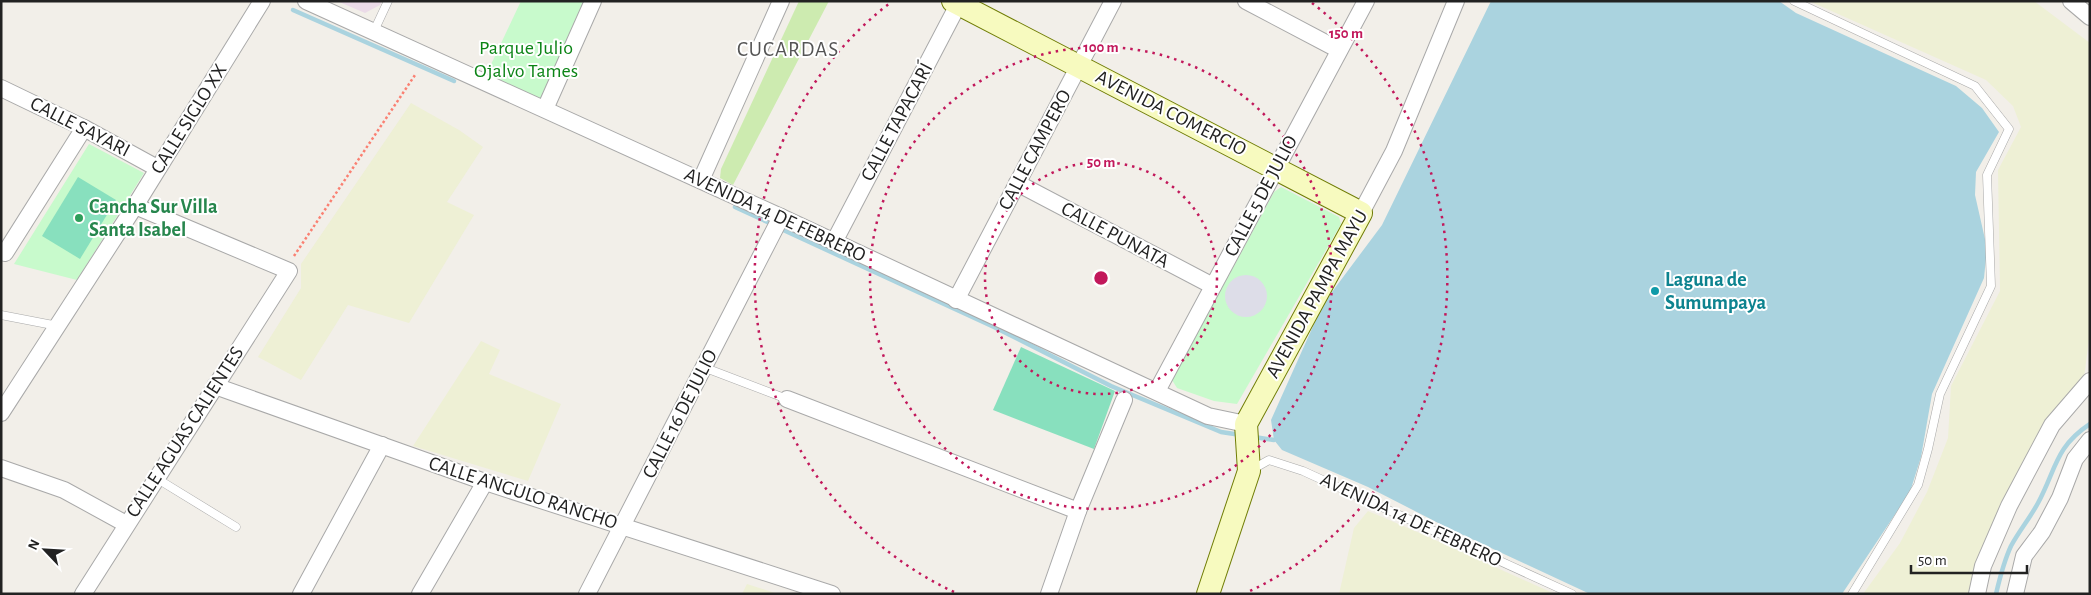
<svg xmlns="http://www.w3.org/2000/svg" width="2091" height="595" font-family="'Alegreya Sans',sans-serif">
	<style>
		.industrial { fill: #ebdbe8 }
		.farmland { fill: #eef0d5 }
		.grass { fill: #cdebb0 }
		.park { fill: #c8facc }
		.pitch { fill: #88e0be }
		.plaza { fill: #dddde8 }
		.water { fill: #aad3df }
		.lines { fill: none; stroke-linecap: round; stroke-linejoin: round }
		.stream { stroke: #aad3df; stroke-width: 4.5 }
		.lane-casing { stroke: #a9a9a9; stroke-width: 9 }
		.street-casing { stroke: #a9a9a9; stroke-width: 18 }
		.secondary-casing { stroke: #707d05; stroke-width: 24 }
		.path { stroke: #fa8072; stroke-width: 2.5; stroke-dasharray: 2.5 2.5; stroke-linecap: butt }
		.lane { stroke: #fff; stroke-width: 8 }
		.street { stroke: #fff; stroke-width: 16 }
		.secondary { stroke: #f7fabf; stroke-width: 22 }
		.ring { fill: none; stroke: #c2185b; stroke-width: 2.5; stroke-dasharray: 2.5 5 }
		.leisure-dot { fill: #2e9e5b; stroke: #fff; stroke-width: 2 }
		.culture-dot { fill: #0f9aa8; stroke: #fff; stroke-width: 2 }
		.labels { text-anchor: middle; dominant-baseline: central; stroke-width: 4; stroke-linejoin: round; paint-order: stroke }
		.park-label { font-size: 20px; fill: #0c8416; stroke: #fff }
		.street-label { font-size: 20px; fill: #222; stroke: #fff }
		.leisure-label { font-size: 20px; font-weight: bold; fill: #27864d; stroke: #fff; text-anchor: start }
		.culture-label { font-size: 20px; font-weight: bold; fill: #0d838f; stroke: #fff; text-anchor: start }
		.neighbourhood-label { font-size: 21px; letter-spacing: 1px; fill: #555; stroke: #fff }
		.centre { fill: #c2185b; stroke: #fff; stroke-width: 2.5 }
		.ring-label { font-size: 15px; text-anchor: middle; font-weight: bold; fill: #c2185b; stroke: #fff; stroke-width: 4; stroke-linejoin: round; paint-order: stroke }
	</style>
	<rect width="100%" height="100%" fill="#f2efe9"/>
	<polygon class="industrial" points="337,1 382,1 380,5 365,13"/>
	<g class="farmland">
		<polygon points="1809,1 2034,1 2090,43 2090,331 2084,378 1971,594 1863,594 1900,543 1927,492 1948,438 1951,386 2000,291 1998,170 2021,127 2013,106 1986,80"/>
		<polygon points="411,103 459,130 483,147 447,202 474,215 409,323 348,305 301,380 258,357 301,288 301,264"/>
		<polygon points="481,341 500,350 489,374 561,404 528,481 413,446"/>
		<polygon points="1368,511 1422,534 1555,594 1339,594 1354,528"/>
		<polygon points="747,584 778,594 742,594"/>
	</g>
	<polygon class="grass" points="799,1 829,1 733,185 720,178 721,169"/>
	<g class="park">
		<polygon points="521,1 584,1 540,100 486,75"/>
		<polygon points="89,144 144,173 77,280 14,264"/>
		<polygon points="1281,187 1339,217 1341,224 1237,404 1214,401 1177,388 1172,380 1274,192"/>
	</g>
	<g class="pitch">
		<polygon points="78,177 116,200 80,259 42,236"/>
		<polygon points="1021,347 1115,391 1094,449 993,410"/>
	</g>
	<circle class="plaza" cx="1246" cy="296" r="21"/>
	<polygon class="water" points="1491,1 1779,1 1796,13 1956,86 1982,108 1999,132 1976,172 1975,195 1987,248 1984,278 1932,394 1921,457 1910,492 1842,594 1590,594 1448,528 1368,487 1282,450 1274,440 1271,420 1323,304 1382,225"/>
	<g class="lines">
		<g class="stream">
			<polyline points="293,10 454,81"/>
			<polyline points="735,207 772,224"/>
			<polyline points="779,228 994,327 1111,386 1221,432 1241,435"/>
			<polyline points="1254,437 1274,440"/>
			<path d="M1996 594C2000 577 2004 561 2011 546 2019 531 2030 518 2038 503 2056 470 2055 447 2090 424"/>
		</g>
		<defs>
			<g id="lane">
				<polyline points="1794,1 1975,86 2009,129 1987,175 1991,286 1940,394 1928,449 1918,485 1852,594"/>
				<polyline points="374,31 388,1"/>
				<polyline points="1,315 58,326"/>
				<polyline points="703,367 787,399"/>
				<polyline points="1253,469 1269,460 1303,471 1572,594"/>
				<polyline points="156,478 236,527"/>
			</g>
			<g id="street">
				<polyline points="306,1 781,217 1208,416 1246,424"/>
				<polyline points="1246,1 1339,50"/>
				<polyline points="2071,1 2090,17"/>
				<polyline points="1,88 84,128 157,168"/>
				<polyline points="545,109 593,1"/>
				<polyline points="701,180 781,1"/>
				<polyline points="1017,183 1213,286"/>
				<polyline points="1361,213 1394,151 1456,1"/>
				<polyline points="834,242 960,1"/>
				<polyline points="5,253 84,128"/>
				<polyline points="956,300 1113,1"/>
				<polyline points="215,386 485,482 832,594"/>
				<polyline points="1157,391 1366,1"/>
				<polyline points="787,399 1078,511"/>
				<polyline points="1,413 135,206 262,1"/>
				<polyline points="1,468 64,490 126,524"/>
				<polyline points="83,594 289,271 135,206"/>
				<polyline points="301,594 382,445"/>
				<polyline points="420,594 485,482"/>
				<polyline points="587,594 781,217"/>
				<polyline points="1049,594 1078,511 1124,400"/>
				<polyline points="1977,594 1983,566 2009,506 2052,425 2090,381"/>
				<polyline points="2015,594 2024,556 2042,532 2060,498 2075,459 2090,440"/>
			</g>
			<polyline id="secondary" points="953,1 1361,213 1246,424 1249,471 1208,594"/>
		</defs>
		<use href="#lane" class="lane-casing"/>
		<use href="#street" class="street-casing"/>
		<use href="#secondary" class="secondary-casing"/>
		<polyline class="path" points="294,256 415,75"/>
		<use href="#lane" class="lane"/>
		<use href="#street" class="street"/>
		<use href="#secondary" class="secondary"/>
	</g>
	<g class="ring">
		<circle cx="1101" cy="278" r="116"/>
		<circle cx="1101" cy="278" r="231"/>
		<path d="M954 592A347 347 0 0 1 890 3M1312 3A347 347 0 0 1 1248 592"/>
	</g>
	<circle class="leisure-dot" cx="79" cy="218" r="5"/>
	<circle class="culture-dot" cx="1655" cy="291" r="5"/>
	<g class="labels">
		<g class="park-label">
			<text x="526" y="48">Parque Julio<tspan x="526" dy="23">Ojalvo Tames</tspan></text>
		</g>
		<g class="street-label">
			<text transform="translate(1171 113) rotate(27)">AVENIDA COMERCIO</text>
			<text transform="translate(189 119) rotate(-58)">CALLE SIGLO XX</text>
			<text transform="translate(897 122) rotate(-62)">CALLE TAPACARÍ</text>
			<text transform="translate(80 127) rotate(27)">CALLE SAYARI</text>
			<text transform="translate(1035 150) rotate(-62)">CALLE CAMPERO</text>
			<text transform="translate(1261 196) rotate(-62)">CALLE 5 DE JULIO</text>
			<text transform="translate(775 215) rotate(25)">AVENIDA 14 DE FEBRERO</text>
			<text transform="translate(1115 235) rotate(28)">CALLE PUNATA</text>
			<text transform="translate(1317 294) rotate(-61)">AVENIDA PAMPA MAYU</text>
			<text transform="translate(680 414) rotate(-63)">CALLE 16 DE JULIO</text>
			<text transform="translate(185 432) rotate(-57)">CALLE AGUAS CALIENTES</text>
			<text transform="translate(523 493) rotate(18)">CALLE ANGULO RANCHO</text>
			<text transform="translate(1411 520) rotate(25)">AVENIDA 14 DE FEBRERO</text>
		</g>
		<g class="leisure-label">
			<text x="89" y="207">Cancha Sur Villa<tspan x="89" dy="23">Santa Isabel</tspan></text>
		</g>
		<g class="culture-label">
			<text x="1665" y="280">Laguna de<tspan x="1665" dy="23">Sumumpaya</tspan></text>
		</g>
		<g class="neighbourhood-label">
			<text x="788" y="49">CUCARDAS</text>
		</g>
	</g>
	<circle cx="1101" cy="278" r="8" class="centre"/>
	<g class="ring-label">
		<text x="1346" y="38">150 m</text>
		<text x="1101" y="52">100 m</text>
		<text x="1101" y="167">50 m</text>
	</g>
	<rect width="2091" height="595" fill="none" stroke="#222222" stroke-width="5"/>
	<g transform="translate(45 550) rotate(295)" stroke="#ffffff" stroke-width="4" paint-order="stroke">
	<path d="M0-4L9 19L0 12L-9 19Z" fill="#222222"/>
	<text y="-8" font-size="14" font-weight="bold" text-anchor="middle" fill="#222222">N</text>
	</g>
	<path d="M1911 565v8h116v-8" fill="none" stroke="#222222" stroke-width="2.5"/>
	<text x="1918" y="565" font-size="15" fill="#222222" stroke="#ffffff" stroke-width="4" paint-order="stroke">50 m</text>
</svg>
